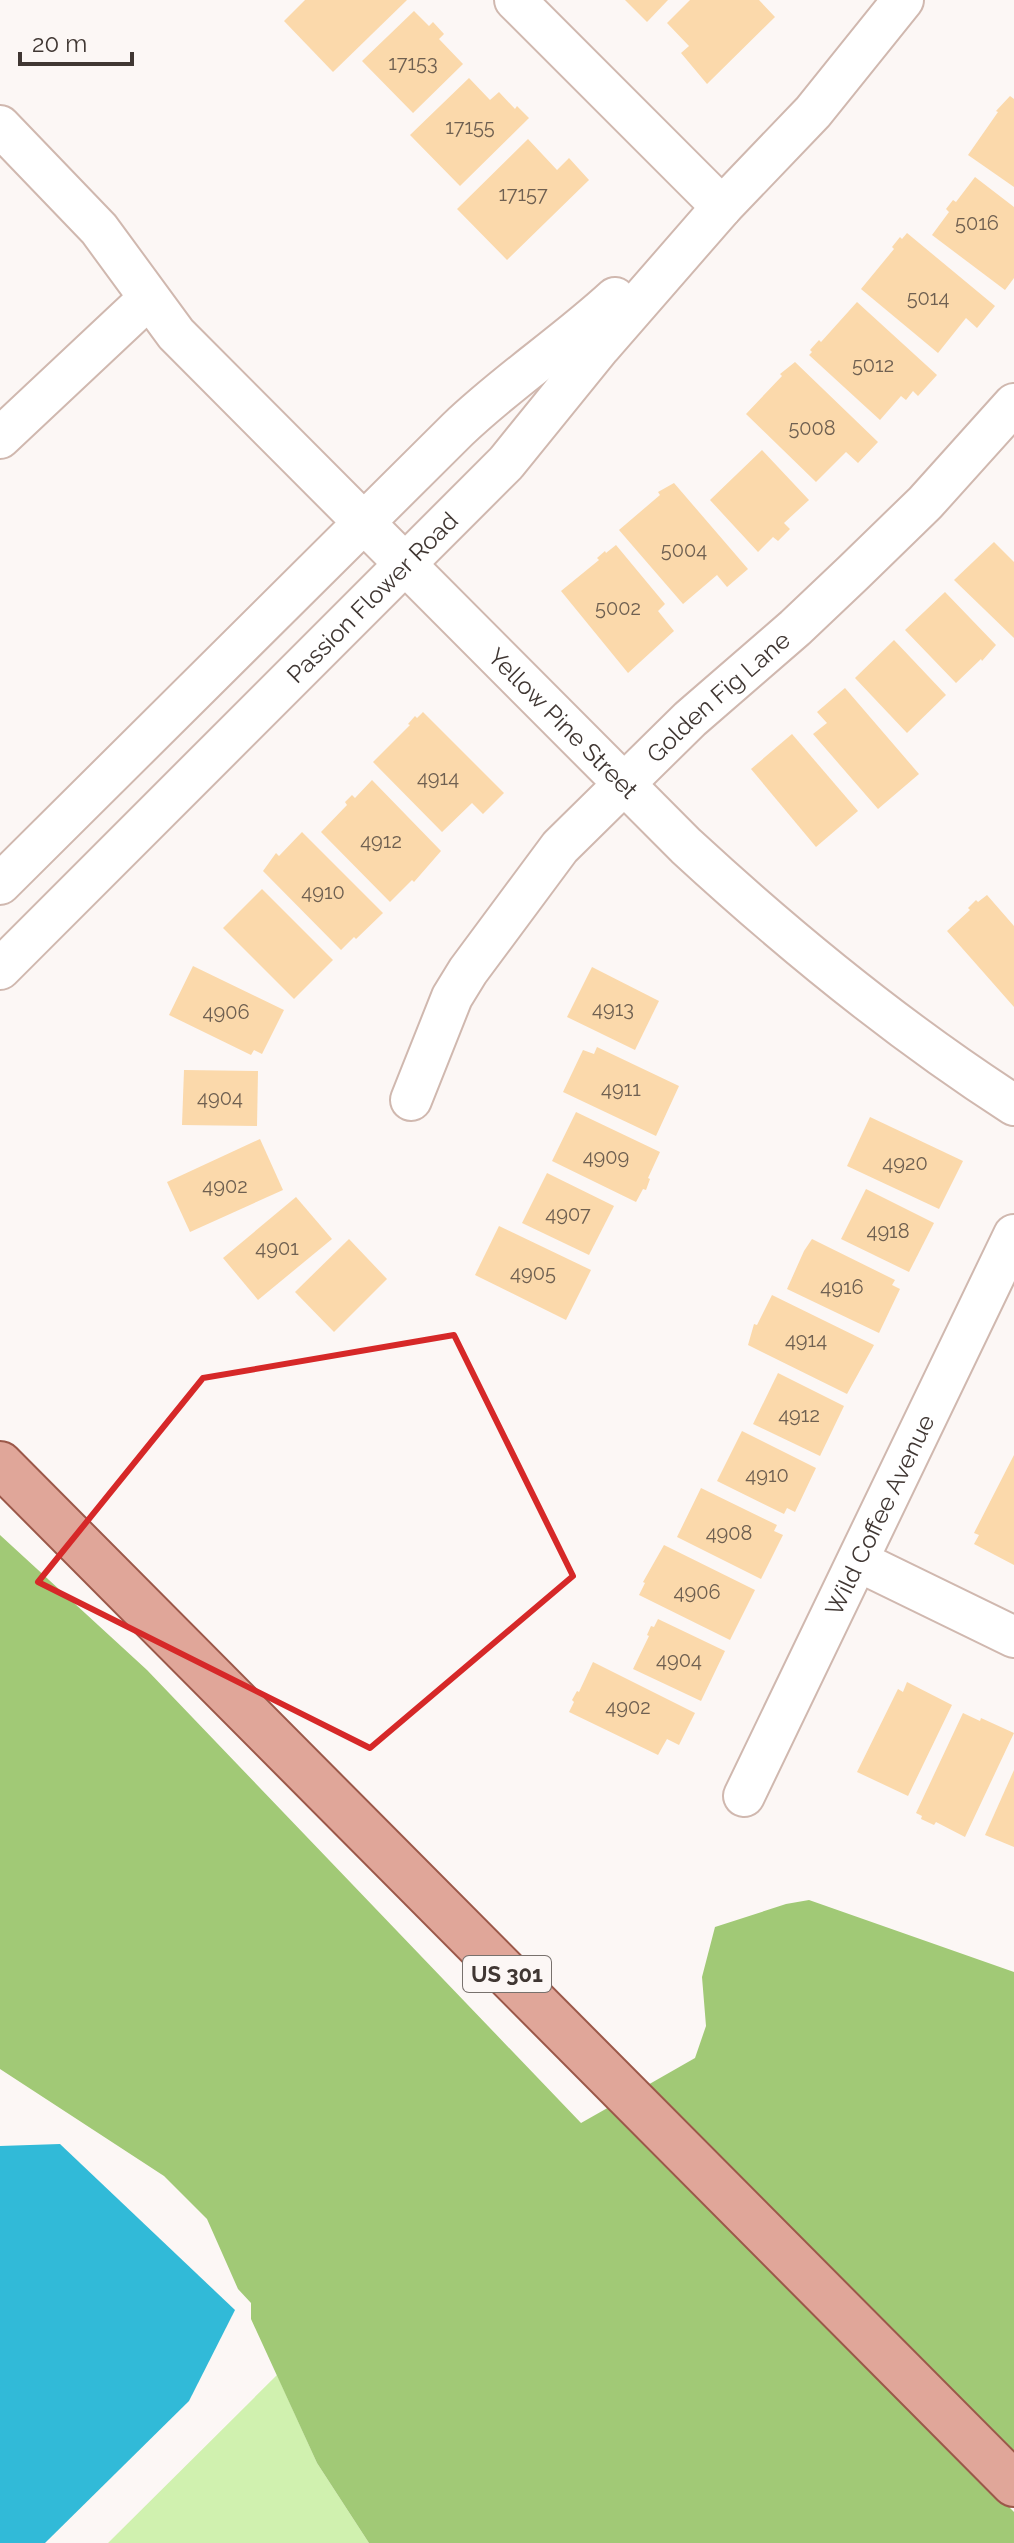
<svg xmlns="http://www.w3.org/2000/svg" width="1014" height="2543" font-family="Raleway,sans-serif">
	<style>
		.green { fill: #d0f1af }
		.forest { fill: #a1c976 }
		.water { fill: #31bad8 }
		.building { fill: #fbd9ab }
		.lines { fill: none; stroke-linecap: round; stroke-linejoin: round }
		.street-casing { stroke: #d0b8af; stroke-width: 44 }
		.primary-casing { stroke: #9b5849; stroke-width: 48 }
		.street { stroke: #fff; stroke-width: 40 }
		.primary { stroke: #e0a699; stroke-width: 44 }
		.marked { fill: none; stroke: #d62828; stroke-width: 6; stroke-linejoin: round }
		.labels { text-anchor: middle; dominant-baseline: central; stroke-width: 6; stroke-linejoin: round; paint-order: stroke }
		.number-label { font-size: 20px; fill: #6f6051 }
		.shield { fill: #fcf7f5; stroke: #78716d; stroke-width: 2 }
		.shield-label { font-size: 22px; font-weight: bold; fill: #403733 }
		.street-label { font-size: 24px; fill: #403733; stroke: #fcf7f5 }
	</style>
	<rect width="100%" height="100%" fill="#fcf7f5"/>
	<polygon class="green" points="277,2375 317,2463 369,2543 108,2543"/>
	<g class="forest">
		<polygon points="0,1535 147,1670 581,2123 611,2106 1014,2512 1014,2543 369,2543 317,2463 251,2319 251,2303 238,2289 207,2219 164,2176 0,2069"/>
		<polygon points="809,1900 1014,1972 1014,2457 646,2086 695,2058 706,2026 702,1977 715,1927 786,1904"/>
	</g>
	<polygon class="water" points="60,2144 235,2310 189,2401 45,2543 0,2543 0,2146"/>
	<g class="building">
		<polygon points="305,0 407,0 333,72 284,21"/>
		<polygon points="625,0 668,0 647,22"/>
		<polygon points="690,0 759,0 775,17 707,84 681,53 689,46 667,23"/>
		<polygon points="414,11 429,26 433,22 444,34 439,39 463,64 413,113 362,61"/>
		<polygon points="469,78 490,100 499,92 515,109 517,106 529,118 460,186 410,135"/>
		<polygon points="1010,96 1014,99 1014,187 968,155 998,112 996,111"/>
		<polygon points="528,139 557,170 569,158 589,180 507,260 457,209"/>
		<polygon points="975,177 1014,207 1014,278 1005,290 932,235 949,212 946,209 953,200 956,202"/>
		<polygon points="907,233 995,306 977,328 966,318 938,353 861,289 894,249 892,247 900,237 902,239"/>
		<polygon points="857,302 937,375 918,396 913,391 906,400 901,396 880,420 809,355 812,352 810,350 819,340 821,342"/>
		<polygon points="795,362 878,442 858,463 846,452 816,482 746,414 782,376 780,374"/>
		<polygon points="762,450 809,500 784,523 790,529 778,541 773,537 758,552 710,500"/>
		<polygon points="674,483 748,569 727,587 717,575 683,604 619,530 660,495 658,492"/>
		<polygon points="994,542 1014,562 1014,638 954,580"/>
		<polygon points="616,545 665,604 658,611 674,631 628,673 561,591 599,560 597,558 605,551 606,553"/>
		<polygon points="945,592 996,645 982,661 981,659 956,683 905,630"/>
		<polygon points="894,640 946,695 907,733 855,678"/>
		<polygon points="845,688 919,774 878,809 813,734 827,723 817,712"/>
		<polygon points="423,712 504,793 483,814 472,803 442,832 373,762 410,725 408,724 415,716 417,718"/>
		<polygon points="792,734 858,811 816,847 751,769"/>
		<polygon points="372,780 441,851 414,882 412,880 390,902 321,832 347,805 345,802 352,795 355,798"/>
		<polygon points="302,832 383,913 356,939 354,937 341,950 263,871 276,853 279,856"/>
		<polygon points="262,889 333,960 294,999 223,928"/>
		<polygon points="987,895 1014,926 1014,1007 947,931 970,910 968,908 976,900 978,902"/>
		<polygon points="193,966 284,1010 262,1054 254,1050 251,1055 169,1015"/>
		<polygon points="592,967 659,1001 635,1050 567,1017"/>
		<polygon points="597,1047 679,1086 656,1136 563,1092 583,1050 594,1054"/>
		<polygon points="184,1070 258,1071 257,1126 182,1125"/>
		<polygon points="576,1112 660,1152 648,1178 650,1179 646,1190 643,1189 636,1202 552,1161"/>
		<polygon points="870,1117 963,1161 939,1209 847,1166"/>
		<polygon points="260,1139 283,1190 190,1232 167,1182"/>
		<polygon points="547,1173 614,1206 589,1255 522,1223"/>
		<polygon points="866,1189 934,1223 909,1272 841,1239"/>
		<polygon points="296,1197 332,1239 258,1300 223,1258"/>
		<polygon points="499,1226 591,1270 566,1320 475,1275"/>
		<polygon points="349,1239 387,1279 334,1332 295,1292"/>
		<polygon points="812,1239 895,1280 892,1285 900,1289 879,1333 787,1289 804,1251"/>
		<polygon points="772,1295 874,1345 847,1394 748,1345 754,1324 757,1325"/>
		<polygon points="778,1373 844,1406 820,1456 753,1424"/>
		<polygon points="742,1431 816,1468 795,1512 787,1508 784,1514 717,1481"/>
		<polygon points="1014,1455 1014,1565 974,1544 979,1535 974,1533"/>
		<polygon points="701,1488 777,1525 774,1531 783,1535 761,1579 677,1537"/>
		<polygon points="664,1545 755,1590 730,1640 639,1595 645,1583 643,1582"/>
		<polygon points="658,1619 725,1651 701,1701 633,1669 649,1636 647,1635 651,1626 654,1627"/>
		<polygon points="593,1662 695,1713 679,1745 667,1739 658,1755 569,1712 574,1702 572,1700 577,1691 579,1692"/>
		<polygon points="907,1682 952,1705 908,1796 857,1772 898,1689 903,1692"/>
		<polygon points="963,1713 980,1721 981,1718 1014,1733 965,1837 936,1822 934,1825 921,1819 922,1816 916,1813"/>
		<polygon points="1014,1770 1014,1847 985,1835"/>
	</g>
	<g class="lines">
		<defs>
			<g id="street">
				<polyline points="515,0 722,207"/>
				<path id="s1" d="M0 126 99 229 176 334 686 846C789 941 896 1029 1014 1105"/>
				<polyline points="0,438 148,299"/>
				<path d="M0 884 458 429C507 382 565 344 615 298"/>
				<path id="s2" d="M0 969 506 463 600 347 722 207 813 112 903 0"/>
				<path id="s3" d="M411 1100 452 997 468 971 560 847 690 719 795 628 853 573 925 503 1014 404"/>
				<polyline points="858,1561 1014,1637"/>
				<path id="s4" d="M744 1796 1014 1235"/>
			</g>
			<polyline id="primary" points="0,1464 1014,2484"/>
		</defs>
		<use href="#street" class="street-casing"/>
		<use href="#primary" class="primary-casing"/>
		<use href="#street" class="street"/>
		<use href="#primary" class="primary"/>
	</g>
	<path class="marked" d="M454 1335 573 1576 370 1748 38 1582 203 1378Z"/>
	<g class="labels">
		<g class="number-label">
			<text x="413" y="63">17153</text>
			<text x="470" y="127">17155</text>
			<text x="523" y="194">17157</text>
			<text x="977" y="223">5016</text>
			<text x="928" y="298">5014</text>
			<text x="873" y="365">5012</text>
			<text x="812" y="428">5008</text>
			<text x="684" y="550">5004</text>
			<text x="618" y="608">5002</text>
			<text x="438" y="778">4914</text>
			<text x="381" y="841">4912</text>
			<text x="323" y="892">4910</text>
			<text x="613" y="1009">4913</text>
			<text x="226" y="1012">4906</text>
			<text x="621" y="1089">4911</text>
			<text x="220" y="1098">4904</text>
			<text x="606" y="1157">4909</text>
			<text x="905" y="1163">4920</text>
			<text x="225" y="1186">4902</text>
			<text x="568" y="1214">4907</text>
			<text x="888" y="1231">4918</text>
			<text x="277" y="1248">4901</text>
			<text x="533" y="1273">4905</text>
			<text x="842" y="1287">4916</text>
			<text x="806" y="1340">4914</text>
			<text x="799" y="1415">4912</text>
			<text x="767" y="1475">4910</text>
			<text x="729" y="1533">4908</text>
			<text x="697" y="1592">4906</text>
			<text x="679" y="1660">4904</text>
			<text x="628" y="1707">4902</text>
		</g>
		<rect class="shield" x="463" y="1956" width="88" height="36" rx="6"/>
		<g class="shield-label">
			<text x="507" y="1974">US 301</text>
		</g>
		<g class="street-label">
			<text stroke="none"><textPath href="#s2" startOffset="526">Passion Flower Road</textPath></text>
			<text stroke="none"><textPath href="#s3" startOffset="514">Golden Fig Lane</textPath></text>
			<text stroke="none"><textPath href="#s1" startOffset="822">Yellow Pine Street</textPath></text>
			<text stroke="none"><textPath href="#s4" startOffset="312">Wild Coffee Avenue</textPath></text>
		</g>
	</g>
	<path d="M20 52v12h112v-12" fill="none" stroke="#403733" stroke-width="4"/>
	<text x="32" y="52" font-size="24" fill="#403733" stroke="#fcf7f5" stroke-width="6" paint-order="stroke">20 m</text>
</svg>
